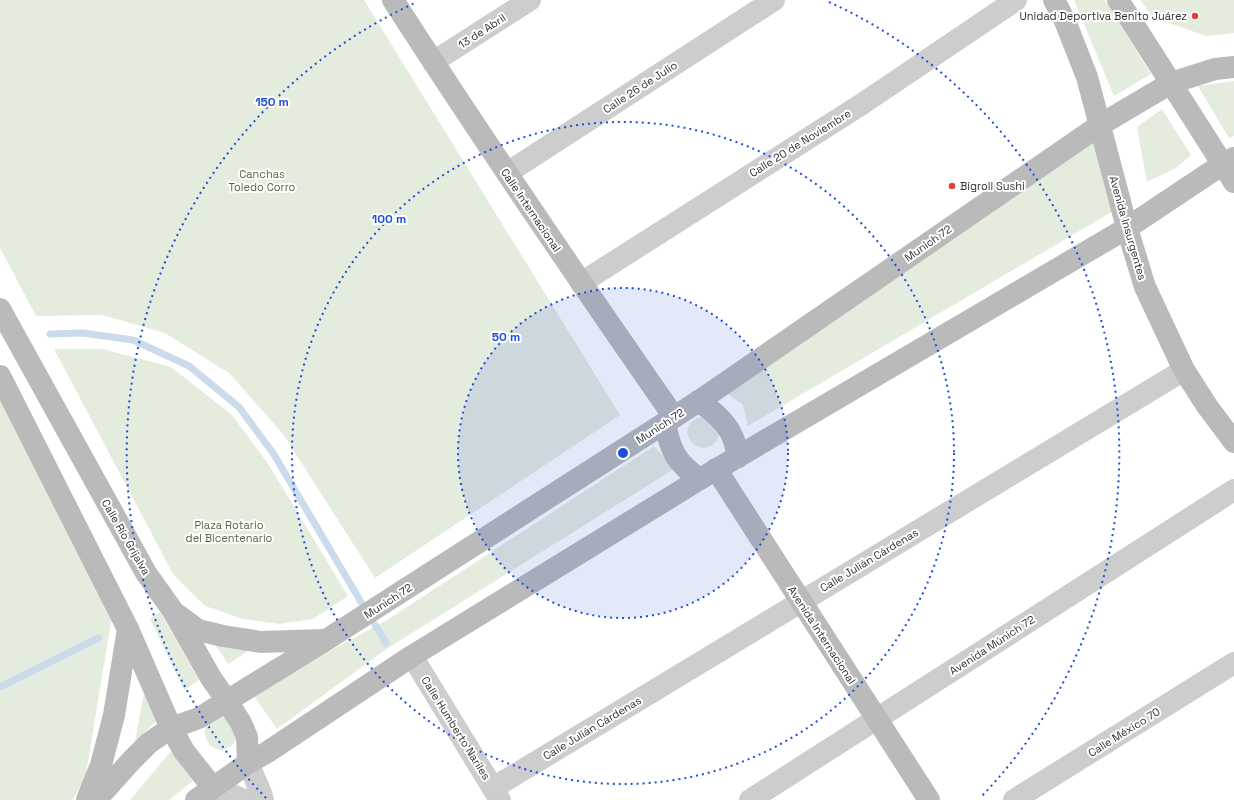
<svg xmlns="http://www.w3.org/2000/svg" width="1234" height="800" font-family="'Space Grotesk',sans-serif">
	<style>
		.green { fill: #e4ecde }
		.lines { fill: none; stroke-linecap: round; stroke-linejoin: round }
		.stream { stroke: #cbdbeb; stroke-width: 7 }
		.street { stroke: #cdcdcd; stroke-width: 22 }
		.secondary { stroke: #bababa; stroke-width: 22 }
		.ring { fill: none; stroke: #1d4ed8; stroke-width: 2; stroke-dasharray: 2 4 }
		.poi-dot { fill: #e14137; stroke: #fff; stroke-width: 1.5 }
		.labels { text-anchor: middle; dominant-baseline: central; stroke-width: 4; stroke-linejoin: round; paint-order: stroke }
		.poi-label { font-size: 11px; fill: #303030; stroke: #fff; text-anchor: end }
		.street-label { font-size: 11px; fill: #303030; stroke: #fff }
		.park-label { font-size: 11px; fill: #4d6b3e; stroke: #fff }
		.centre { fill: #1d4ed8; stroke: #fff; stroke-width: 2 }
		.ring-label { font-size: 12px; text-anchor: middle; font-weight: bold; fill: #1d4ed8; stroke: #fff; stroke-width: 4; stroke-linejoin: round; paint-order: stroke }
	</style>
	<rect width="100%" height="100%" fill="#fff"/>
	<g class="green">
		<polygon points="0,0 364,0 620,415 375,578 283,434 229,373 165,333 102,315 36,316 0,248"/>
		<polygon points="1074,0 1105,0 1151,74 1114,96"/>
		<polygon points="1140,0 1234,0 1234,33 1206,36 1161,20 1150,13"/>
		<polygon points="1234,81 1234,136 1229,138 1198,86"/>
		<polygon points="1162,109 1191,155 1176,168 1147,182 1137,127"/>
		<polygon points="1095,138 1115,210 748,426 743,405 724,391"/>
		<polygon points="54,349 103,349 171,367 231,414 267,462 348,596 313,619 279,624 243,619 205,606 173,574"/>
		<polygon points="0,396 112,616 85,780 72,800 0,800"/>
		<path d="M701 417 719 431C719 441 713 446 704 448 684 445 681 422 701 417Z"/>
		<polygon points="654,446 674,469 385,650 277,729 252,693 387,620"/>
		<polygon points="160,612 199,680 184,690 150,619"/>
		<polygon points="210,637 256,646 228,664"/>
		<polygon points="145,688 162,716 135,741"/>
		<path d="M219 715 225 716 237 738C226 760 199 748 206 724Z"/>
		<polygon points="173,749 193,781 169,800 130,800"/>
	</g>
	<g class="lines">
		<g class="stream">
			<polyline points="50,334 83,333 133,340 189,366 239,407 273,453 361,602"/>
			<polyline points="375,625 386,643"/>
			<polyline points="0,687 99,638"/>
		</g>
		<g class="street">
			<polyline points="433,62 530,0"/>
			<polyline points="507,173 774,0"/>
			<polyline points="581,283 862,104 1016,0"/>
			<polyline points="412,656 500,800"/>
			<polyline points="248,763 261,793 263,800"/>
			<polyline points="213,788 245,800"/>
			<polyline points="493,788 1184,370"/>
			<polyline points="750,800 1234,490"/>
			<polyline points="1014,800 1234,663"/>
		</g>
		<g class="secondary">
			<path d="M393 0C484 141 578 279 674 417"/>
			<polyline points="1054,0 1065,21 1087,77 1127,228 1145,287 1184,370 1207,406 1234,442"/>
			<polyline points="1118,0 1234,182"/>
			<polyline points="0,309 146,573 173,611 211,678 227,701 241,723 247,737 248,763"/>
			<polyline points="0,376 128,629 171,728 184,751 213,788"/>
			<path d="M699 401C712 411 727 422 733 438 736 444 736 451 738 457"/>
			<path d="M665 423C670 450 676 463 700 479"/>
			<polyline points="716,469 929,800"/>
			<polyline points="178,615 198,630 223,636 261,642 325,640"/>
			<polyline points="87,800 101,765 114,715 128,629"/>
			<polyline points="96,800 132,760 149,743 171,728 199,718 326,640 699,401 1100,125 1171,83 1215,69 1234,67"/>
			<polyline points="196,800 248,763 266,753 412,656 700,479 1127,228 1223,164 1234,158"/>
		</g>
	</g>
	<circle cx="623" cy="453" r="165" fill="#1d4ed8" fill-opacity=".12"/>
	<g class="ring">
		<circle cx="623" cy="453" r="165"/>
		<circle cx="623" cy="453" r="331"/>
		<path d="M266 798A496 496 0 0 1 417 2M829 2A496 496 0 0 1 980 798"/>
	</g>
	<g class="poi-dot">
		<circle cx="1195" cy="16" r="4"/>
		<circle cx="952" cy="186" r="4"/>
	</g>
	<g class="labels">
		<g class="poi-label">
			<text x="1187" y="16">Unidad Deportiva Benito Juárez</text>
			<text x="960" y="186" text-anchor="start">Bigroll Sushi</text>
		</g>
		<g class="street-label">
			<text transform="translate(482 31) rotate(-33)">13 de Abril</text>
			<text transform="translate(640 87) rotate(-33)">Calle 26 de Julio</text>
			<text transform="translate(800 143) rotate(-32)">Calle 20 de Noviembre</text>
			<text transform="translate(531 210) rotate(56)">Calle Internacional</text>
			<text transform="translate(1128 228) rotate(74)">Avenida Insurgentes</text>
			<text transform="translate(928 243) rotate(-35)">Munich 72</text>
			<text transform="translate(660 426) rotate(-33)">Munich 72</text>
			<text transform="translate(126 537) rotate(60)">Calle Río Grijalva</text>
			<text transform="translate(869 560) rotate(-31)">Calle Julián Cárdenas</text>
			<text transform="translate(388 601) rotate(-33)">Munich 72</text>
			<text transform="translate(822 635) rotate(57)">Avenida Internacional</text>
			<text transform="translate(992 645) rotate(-33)">Avenida Múnich 72</text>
			<text transform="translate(456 728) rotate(58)">Calle Humberto Nariles</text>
			<text transform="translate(592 728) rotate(-31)">Calle Julián Cárdenas</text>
			<text transform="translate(1124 732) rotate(-32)">Calle México 70</text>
		</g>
		<g class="park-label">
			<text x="262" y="174">Canchas<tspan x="262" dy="13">Toledo Corro</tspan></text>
			<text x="229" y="525">Plaza Rotario<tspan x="229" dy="13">del Bicentenario</tspan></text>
		</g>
	</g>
	<circle cx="623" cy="453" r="6" class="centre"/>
	<g class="ring-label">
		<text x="272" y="106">150 m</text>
		<text x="389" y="223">100 m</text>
		<text x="506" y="341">50 m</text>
	</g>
</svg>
